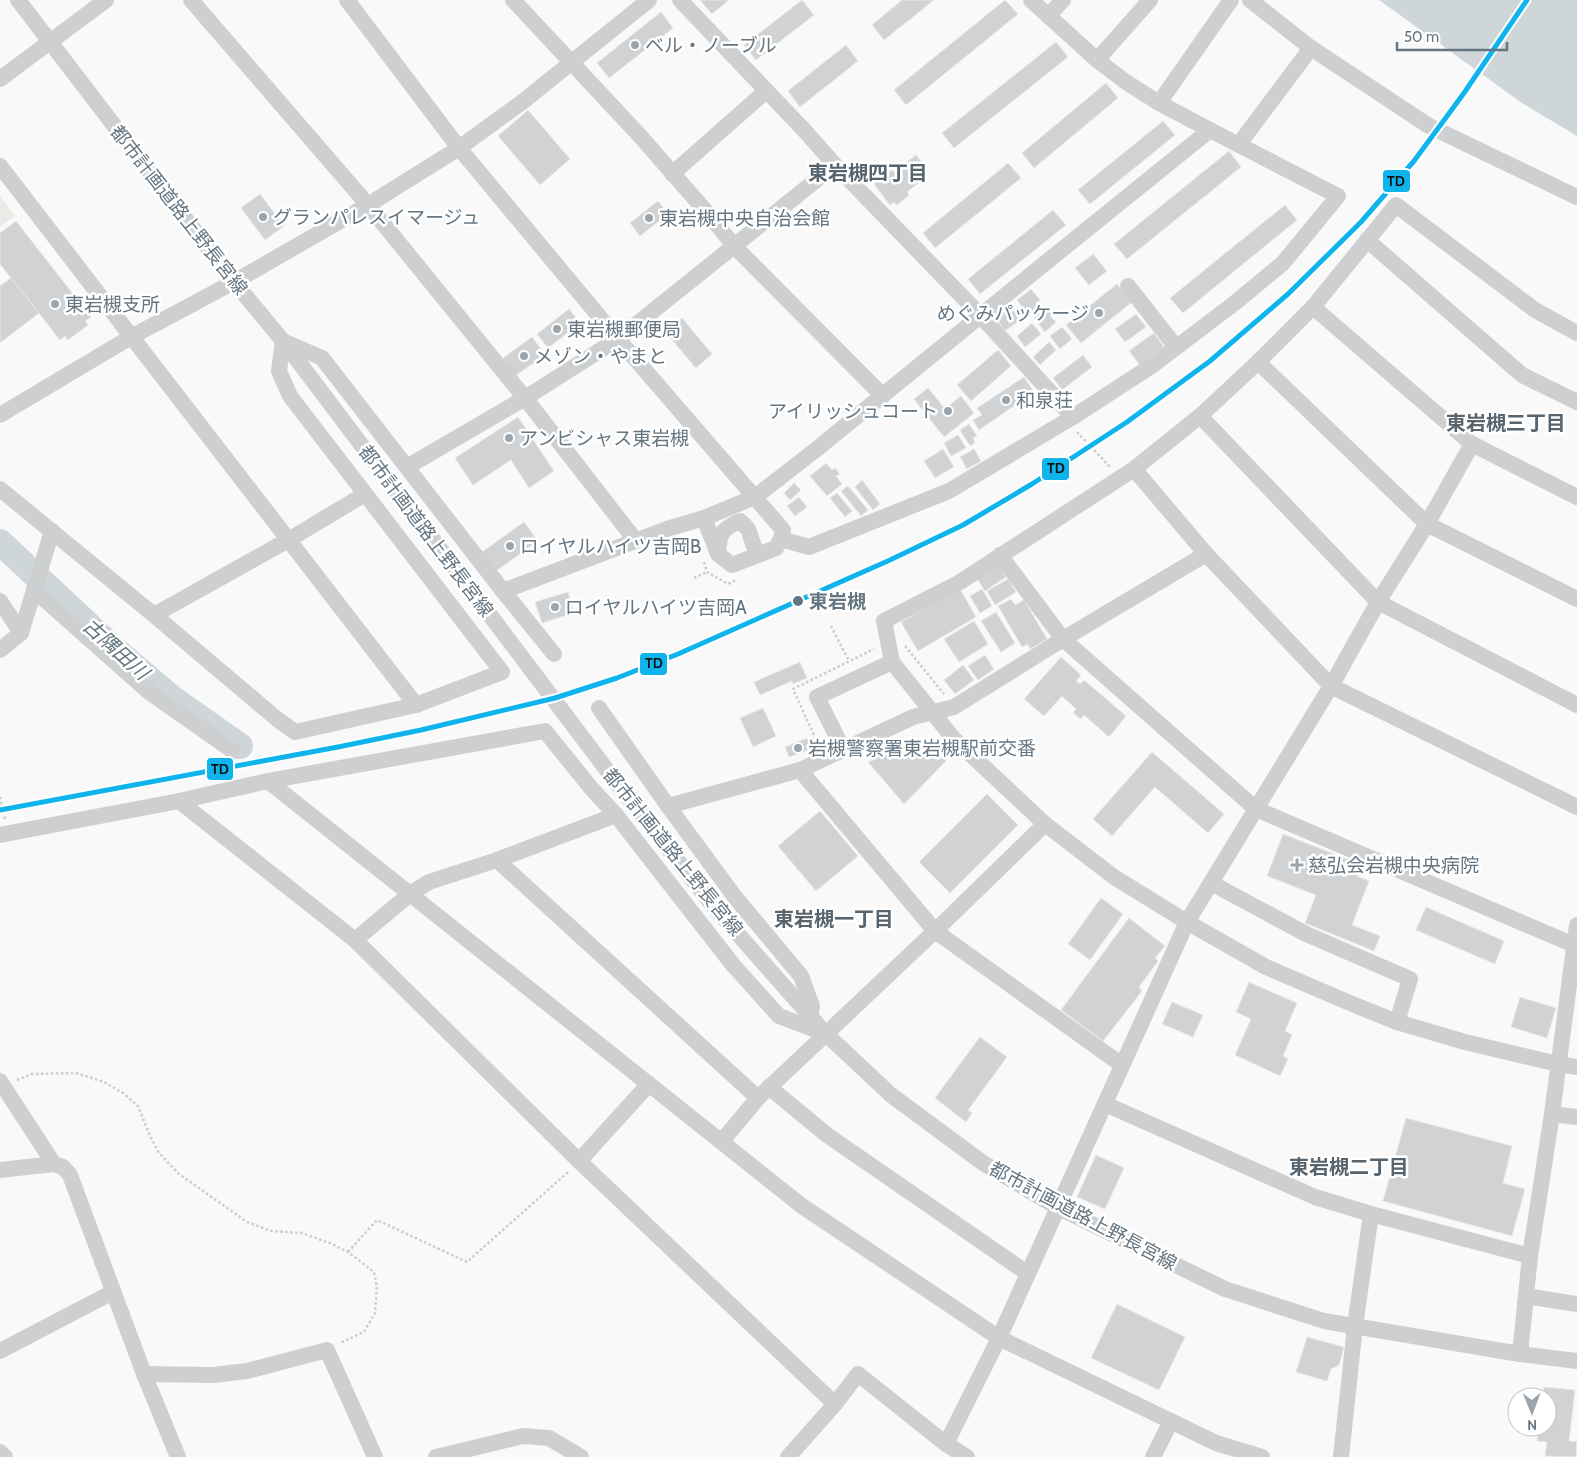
<svg xmlns="http://www.w3.org/2000/svg" width="1577" height="1457" font-family="Cabin,'Noto Sans JP',sans-serif">
	<style>
		.green { fill: #e8ebe6 }
		.water { fill: #ced6d9 }
		.lines { fill: none; stroke-linecap: round; stroke-linejoin: round }
		.river { stroke: #ced6d9; stroke-width: 26 }
		.building { fill: #d0d2d3; stroke: #e8e8e8 }
		.path { stroke: #cbcccd; stroke-width: 2.5; stroke-dasharray: 2.5 2.5; stroke-linecap: butt }
		.minor { stroke: #cecfd0; stroke-width: 16 }
		.rail-1-casing { stroke: #fff; stroke-width: 9 }
		.rail-1 { stroke: #0fb4ec; stroke-width: 5 }
		.poi-dot { fill: #99a4ac; stroke: #fff; stroke-width: 2 }
		.stop-dot { fill: #657683; stroke: #fff; stroke-width: 2 }
		.labels { text-anchor: middle; dominant-baseline: central; stroke-width: 5; stroke-linejoin: round; paint-order: stroke }
		.poi-label { font-size: 19px; fill: #657683; stroke: #fff; text-anchor: start }
		.street-label { font-size: 19px; fill: #657683; stroke: #fff }
		.stop-label { font-size: 19px; font-weight: bold; fill: #657683; stroke: #fff; text-anchor: start }
		.neighbourhood-label { font-size: 20px; font-weight: bold; fill: #57646e; stroke: #fff }
		.water-label { font-size: 20px; font-style: italic; fill: #60757c; stroke: #fff }
		.line-badge { stroke: #fff; stroke-width: 2 }
		.pale-badge-label { font-size: 14px; text-anchor: middle; font-weight: bold; fill: #111 }
	</style>
	<rect width="100%" height="100%" fill="#f9f9f9"/>
	<polygon class="green" points="0,196 15,216 0,227"/>
	<polygon class="water" points="1379,0 1577,0 1577,136 1522,103"/>
	<g class="lines">
		<polyline class="river" points="0,542 113,648 173,699 240,746"/>
	</g>
	<g class="building">
		<polygon points="700,0 729,0 712,14"/>
		<polygon points="802,0 814,15 756,60 744,45"/>
		<polygon points="902,0 934,0 884,40 872,25"/>
		<polygon points="1005,0 1018,14 906,105 894,90"/>
		<polygon points="661,12 673,28 609,78 597,63"/>
		<polygon points="1056,42 1068,57 954,148 942,133"/>
		<polygon points="846,45 858,61 800,107 788,91"/>
		<polygon points="1106,83 1118,98 1034,168 1022,153"/>
		<polygon points="528,110 570,159 540,185 498,136"/>
		<polygon points="1163,121 1175,135 1090,204 1078,190"/>
		<polygon points="1229,151 1241,167 1127,259 1114,244"/>
		<polygon points="916,155 928,170 925,172 927,176 907,192 909,195 897,205 894,202 890,205 874,184 892,170 894,172"/>
		<polygon points="1008,163 1021,178 935,248 923,233"/>
		<polygon points="260,194 284,226 265,240 241,208"/>
		<polygon points="658,201 668,214 640,236 630,223"/>
		<polygon points="1285,205 1297,220 1183,313 1170,298"/>
		<polygon points="1053,210 1066,225 980,294 968,279"/>
		<polygon points="16,221 91,317 85,321 88,325 68,340 65,336 60,340 0,264 0,233"/>
		<polygon points="1093,254 1107,271 1089,285 1075,268"/>
		<polygon points="11,278 39,313 0,343 0,286"/>
		<polygon points="1117,284 1132,302 1081,343 1066,325"/>
		<polygon points="1031,289 1040,300 1036,303 1039,306 1028,314 1017,300"/>
		<polygon points="1046,307 1052,314 1050,316 1056,322 1045,332 1034,318"/>
		<polygon points="1017,308 1024,317 1005,331 996,318 1009,309 1012,312"/>
		<polygon points="569,309 580,323 548,348 537,334"/>
		<polygon points="1136,314 1146,327 1125,342 1115,329"/>
		<polygon points="682,318 712,354 696,368 668,335 675,330 673,326"/>
		<polygon points="1032,323 1041,334 1025,347 1017,336"/>
		<polygon points="1062,327 1072,339 1060,349 1050,336"/>
		<polygon points="1154,333 1164,347 1140,365 1129,351"/>
		<polygon points="532,337 545,355 515,376 503,358"/>
		<polygon points="1049,342 1056,350 1040,365 1033,357"/>
		<polygon points="998,350 1011,366 971,401 957,385"/>
		<polygon points="1083,355 1092,367 1062,390 1053,378"/>
		<polygon points="1024,377 1034,392 979,430 973,420 982,415 977,408"/>
		<polygon points="928,388 945,409 961,396 974,413 944,437 914,399"/>
		<polygon points="518,417 554,471 529,488 511,460 473,485 455,458"/>
		<polygon points="969,424 977,436 973,438 975,443 970,446 960,430"/>
		<polygon points="958,435 966,448 951,456 944,443"/>
		<polygon points="943,449 954,467 935,478 924,461"/>
		<polygon points="974,449 981,461 967,469 960,457"/>
		<polygon points="826,463 832,470 835,468 840,474 836,476 842,484 827,496 810,476"/>
		<polygon points="862,480 880,504 873,510 855,487"/>
		<polygon points="794,483 801,490 790,500 784,493"/>
		<polygon points="848,486 868,510 861,516 841,491"/>
		<polygon points="837,493 852,511 845,517 830,498"/>
		<polygon points="799,497 807,507 795,516 787,506"/>
		<polygon points="524,522 538,541 496,571 482,552"/>
		<polygon points="998,564 1006,577 985,591 976,577"/>
		<polygon points="1008,579 1016,592 995,605 987,591"/>
		<polygon points="960,589 976,617 918,651 901,622"/>
		<polygon points="982,589 992,606 980,613 970,596"/>
		<polygon points="568,592 574,613 542,623 535,602"/>
		<polygon points="1011,599 1015,605 1024,600 1047,639 1030,649 1028,644 1022,647 998,606"/>
		<polygon points="996,612 1015,643 1001,652 981,621"/>
		<polygon points="974,621 988,644 959,662 944,639"/>
		<polygon points="985,655 994,669 978,680 968,666"/>
		<polygon points="1061,657 1081,675 1076,681 1080,684 1084,680 1126,716 1109,737 1084,715 1081,719 1073,713 1076,709 1062,696 1044,716 1024,699"/>
		<polygon points="800,662 807,678 793,684 792,681 760,695 754,682"/>
		<polygon points="963,665 974,680 955,694 944,680"/>
		<polygon points="763,708 776,736 753,747 740,718"/>
		<polygon points="807,738 811,749 789,757 785,747"/>
		<polygon points="918,740 927,741 946,761 904,804 868,762"/>
		<polygon points="1152,752 1224,814 1208,833 1155,787 1112,836 1093,819"/>
		<polygon points="987,794 1018,825 950,893 919,862"/>
		<polygon points="820,811 858,856 816,891 778,846"/>
		<polygon points="1283,834 1362,865 1357,876 1369,881 1352,925 1380,936 1374,951 1305,923 1316,895 1267,876"/>
		<polygon points="1101,898 1123,914 1090,960 1068,944"/>
		<polygon points="1426,907 1504,941 1495,964 1416,930"/>
		<polygon points="1129,918 1165,946 1155,958 1158,961 1139,987 1142,991 1103,1041 1061,1010"/>
		<polygon points="1249,982 1297,1003 1285,1031 1292,1035 1283,1056 1288,1059 1280,1076 1235,1055 1251,1019 1236,1012"/>
		<polygon points="1520,997 1556,1008 1547,1038 1511,1027"/>
		<polygon points="1172,1002 1203,1015 1193,1037 1162,1024"/>
		<polygon points="980,1037 1007,1057 968,1110 972,1113 966,1122 935,1098"/>
		<polygon points="1406,1118 1512,1146 1503,1183 1525,1189 1512,1236 1383,1201"/>
		<polygon points="1096,1155 1124,1168 1105,1209 1077,1197"/>
		<polygon points="1117,1304 1185,1337 1159,1390 1091,1358"/>
		<polygon points="1307,1337 1344,1347 1339,1365 1331,1369 1327,1381 1296,1372"/>
		<polygon points="1544,1387 1575,1390 1569,1441 1577,1442 1576,1457 1545,1456 1547,1442 1537,1441 1539,1427 1547,1427 1547,1397 1542,1397"/>
	</g>
	<g class="lines">
		<g class="path">
			<polyline points="1077,432 1111,468"/>
			<polyline points="704,562 707,572 728,584 736,580"/>
			<polyline points="694,578 707,572"/>
			<polyline points="831,626 849,661"/>
			<polyline points="905,646 944,694"/>
			<polyline points="818,744 793,689 874,649"/>
			<polyline points="0,797 5,820"/>
			<polyline points="17,1080 32,1074 76,1073 104,1082 123,1093 138,1106 150,1136 159,1153 179,1174 247,1222 271,1231 302,1233 332,1244 348,1252 374,1272 377,1287 375,1313 364,1332 340,1343"/>
			<polyline points="348,1252 377,1220 467,1262 568,1172"/>
		</g>
		<g class="minor">
			<polyline points="18,0 234,282 283,341 616,782 715,908 826,1034 891,1095 983,1163 1057,1207 1225,1289 1324,1321 1520,1354 1577,1361"/>
			<polyline points="191,0 368,205 525,398 636,541"/>
			<polyline points="347,0 459,148 618,339 783,530 781,539 776,548 732,565 718,554 704,518"/>
			<polyline points="513,0 641,137 710,216 735,247 883,396"/>
			<polyline points="680,0 804,130 835,165 981,316 1073,417 1153,365 1236,302 1283,263 1338,196 1210,130 1159,103 1126,82 1097,60 1031,0"/>
			<polyline points="1250,0 1311,48 1429,126 1577,197"/>
			<polyline points="1048,16 1063,0"/>
			<polyline points="1097,60 1150,0"/>
			<polyline points="0,79 106,0"/>
			<polyline points="1159,103 1231,0"/>
			<polyline points="1239,144 1311,48"/>
			<path d="M0 166C138 346 278 524 416 705"/>
			<polyline points="672,174 766,91"/>
			<polyline points="1367,240 1522,375 1577,402"/>
			<polyline points="1128,286 1176,347"/>
			<polyline points="1313,307 1472,444 1577,497"/>
			<polyline points="1577,333 1535,310 1396,205 1313,307 1258,362 1200,416 1134,469 960,582 884,621 892,662 953,738 1045,824 1114,877 1187,922 1266,967 1357,1006 1397,1022 1465,1042 1558,1064 1577,1067"/>
			<polyline points="1258,362 1427,524 1577,599"/>
			<polyline points="0,415 131,337 234,282 368,205 459,148 521,103 649,0"/>
			<polyline points="1200,416 1378,602 1577,705"/>
			<polyline points="407,467 525,398 618,339 835,165"/>
			<polyline points="1134,469 1206,554 1331,686 1577,807"/>
			<polyline points="0,489 154,615 277,719 295,732 416,705 502,672 290,396 279,371 283,341 322,358 503,591 554,654"/>
			<polyline points="781,539 809,547 949,491 1073,417"/>
			<path d="M718 554C719 534 721 529 740 521L748 529 757 555"/>
			<polyline points="1000,555 1063,639 1256,809 1574,945"/>
			<polyline points="34,590 149,692 233,751"/>
			<polyline points="503,591 667,529 704,518 755,497 818,448 1044,264 1210,130"/>
			<polyline points="0,601 21,633"/>
			<polyline points="154,615 290,539 365,494"/>
			<polyline points="0,650 21,633 52,531"/>
			<polyline points="599,708 668,806 735,897 801,976 812,1006 810,1017"/>
			<polyline points="843,749 817,697 892,662"/>
			<polyline points="800,770 935,931 1122,1065"/>
			<polyline points="268,781 802,1206 999,1338 1216,1443 1262,1457"/>
			<polyline points="179,801 355,940 579,1161 835,1404"/>
			<polyline points="668,806 800,770 913,717 954,707 1063,639 1206,554"/>
			<polyline points="0,835 179,801 268,781 545,731 591,788 616,815 733,965 779,1016 824,1033"/>
			<polyline points="497,860 758,1098"/>
			<polyline points="1211,883 1306,934 1410,979 1397,1022"/>
			<polyline points="355,940 410,894 429,882 497,860 616,815"/>
			<polyline points="0,1081 54,1164"/>
			<polyline points="769,1087 827,1135 1027,1273"/>
			<polyline points="1105,1104 1315,1197 1371,1214 1530,1256"/>
			<polyline points="1552,1114 1577,1117"/>
			<polyline points="722,1141 758,1098 935,931 1045,824"/>
			<polyline points="579,1161 649,1084"/>
			<polyline points="0,1170 54,1164 63,1167 70,1175 144,1374 178,1457"/>
			<polyline points="1526,1296 1577,1304"/>
			<polyline points="0,1351 113,1292"/>
			<polyline points="1520,1354 1530,1256 1552,1114 1577,925"/>
			<polyline points="144,1374 213,1375 247,1371 327,1350 375,1457"/>
			<polyline points="946,1444 967,1457"/>
			<polyline points="0,1452 5,1457"/>
			<polyline points="436,1457 523,1436 549,1438 581,1457"/>
			<polyline points="788,1457 835,1404 858,1374 946,1444 999,1338 1187,922 1331,686 1378,602 1427,524 1472,444"/>
			<polyline points="1153,1457 1171,1421"/>
			<polyline points="1341,1457 1355,1326 1371,1214"/>
		</g>
		<defs>
			<polyline id="rail-1" points="0,810 338,747 421,730 555,698 617,678 678,654 890,560 963,525 1032,484 1127,422 1210,361 1288,294 1361,222 1414,161 1464,93 1527,0"/>
		</defs>
		<use href="#rail-1" class="rail-1-casing"/>
		<use href="#rail-1" class="rail-1"/>
	</g>
	<g class="poi-dot">
		<circle cx="635" cy="45" r="5"/>
		<circle cx="263" cy="217" r="5"/>
		<circle cx="649" cy="218" r="5"/>
		<circle cx="55" cy="304" r="5"/>
		<circle cx="1099" cy="313" r="5"/>
		<circle cx="557" cy="329" r="5"/>
		<circle cx="524" cy="356" r="5"/>
		<circle cx="1006" cy="400" r="5"/>
		<circle cx="948" cy="411" r="5"/>
		<circle cx="509" cy="438" r="5"/>
		<circle cx="510" cy="546" r="5"/>
		<circle cx="555" cy="607" r="5"/>
		<circle cx="798" cy="748" r="5"/>
		<path d="M1294.5 857.5h5v5h5v5h-5v5h-5v-5h-5v-5h5z"/>
	</g>
	<circle class="stop-dot" cx="798" cy="601" r="6"/>
	<g class="labels">
		<g class="poi-label">
			<text x="645" y="45">ベル・ノーブル</text>
			<text x="273" y="217">グランパレスイマージュ</text>
			<text x="659" y="218">東岩槻中央自治会館</text>
			<text x="65" y="304">東岩槻支所</text>
			<text x="1089" y="313" text-anchor="end">めぐみパッケージ</text>
			<text x="567" y="329">東岩槻郵便局</text>
			<text x="534" y="356">メゾン・やまと</text>
			<text x="1016" y="400">和泉荘</text>
			<text x="938" y="411" text-anchor="end">アイリッシュコート</text>
			<text x="519" y="438">アンビシャス東岩槻</text>
			<text x="520" y="546">ロイヤルハイツ吉岡B</text>
			<text x="565" y="607">ロイヤルハイツ吉岡A</text>
			<text x="808" y="748">岩槻警察署東岩槻駅前交番</text>
			<text x="1308" y="865">慈弘会岩槻中央病院</text>
		</g>
		<g class="street-label">
			<text transform="translate(179 210) rotate(52)">都市計画道路上野長宮線</text>
			<text transform="translate(426 531) rotate(53)">都市計画道路上野長宮線</text>
			<text transform="translate(673 852) rotate(51)">都市計画道路上野長宮線</text>
			<text transform="translate(1083 1216) rotate(28)">都市計画道路上野長宮線</text>
		</g>
		<g class="stop-label">
			<text x="809" y="601">東岩槻</text>
		</g>
		<g class="neighbourhood-label">
			<text x="868" y="173">東岩槻四丁目</text>
			<text x="1506" y="423">東岩槻三丁目</text>
			<text x="834" y="919">東岩槻一丁目</text>
			<text x="1349" y="1167">東岩槻二丁目</text>
		</g>
		<g class="water-label">
			<text transform="translate(116 649) rotate(42)">古隅田川</text>
		</g>
	</g>
	<g class="line-badge">
		<rect x="1382" y="169" width="29" height="24" rx="5" fill="#0fb4ec"/>
		<rect x="1041" y="457" width="29" height="24" rx="5" fill="#0fb4ec"/>
		<rect x="639" y="652" width="29" height="24" rx="5" fill="#0fb4ec"/>
		<rect x="206" y="757" width="28" height="24" rx="5" fill="#0fb4ec"/>
	</g>
	<g class="pale-badge-label">
		<text x="1396" y="186">TD</text>
		<text x="1056" y="473">TD</text>
		<text x="654" y="668">TD</text>
		<text x="220" y="774">TD</text>
	</g>
	<g transform="translate(1532 1412) rotate(179)"><circle r="24" fill="#ffffff" stroke="#c1c8cd"/>
	<path d="M0-4L9 19L0 12L-9 19Z" fill="#99a4ac"/>
	<text y="-8" font-size="14" font-weight="bold" text-anchor="middle" fill="#657683">N</text>
	</g>
	<path d="M1397 42v8h110v-8" fill="none" stroke="#657683" stroke-width="2.5"/>
	<text x="1404" y="42" font-size="15" fill="#657683" stroke="#ffffff" stroke-width="4" paint-order="stroke">50 m</text>
</svg>
